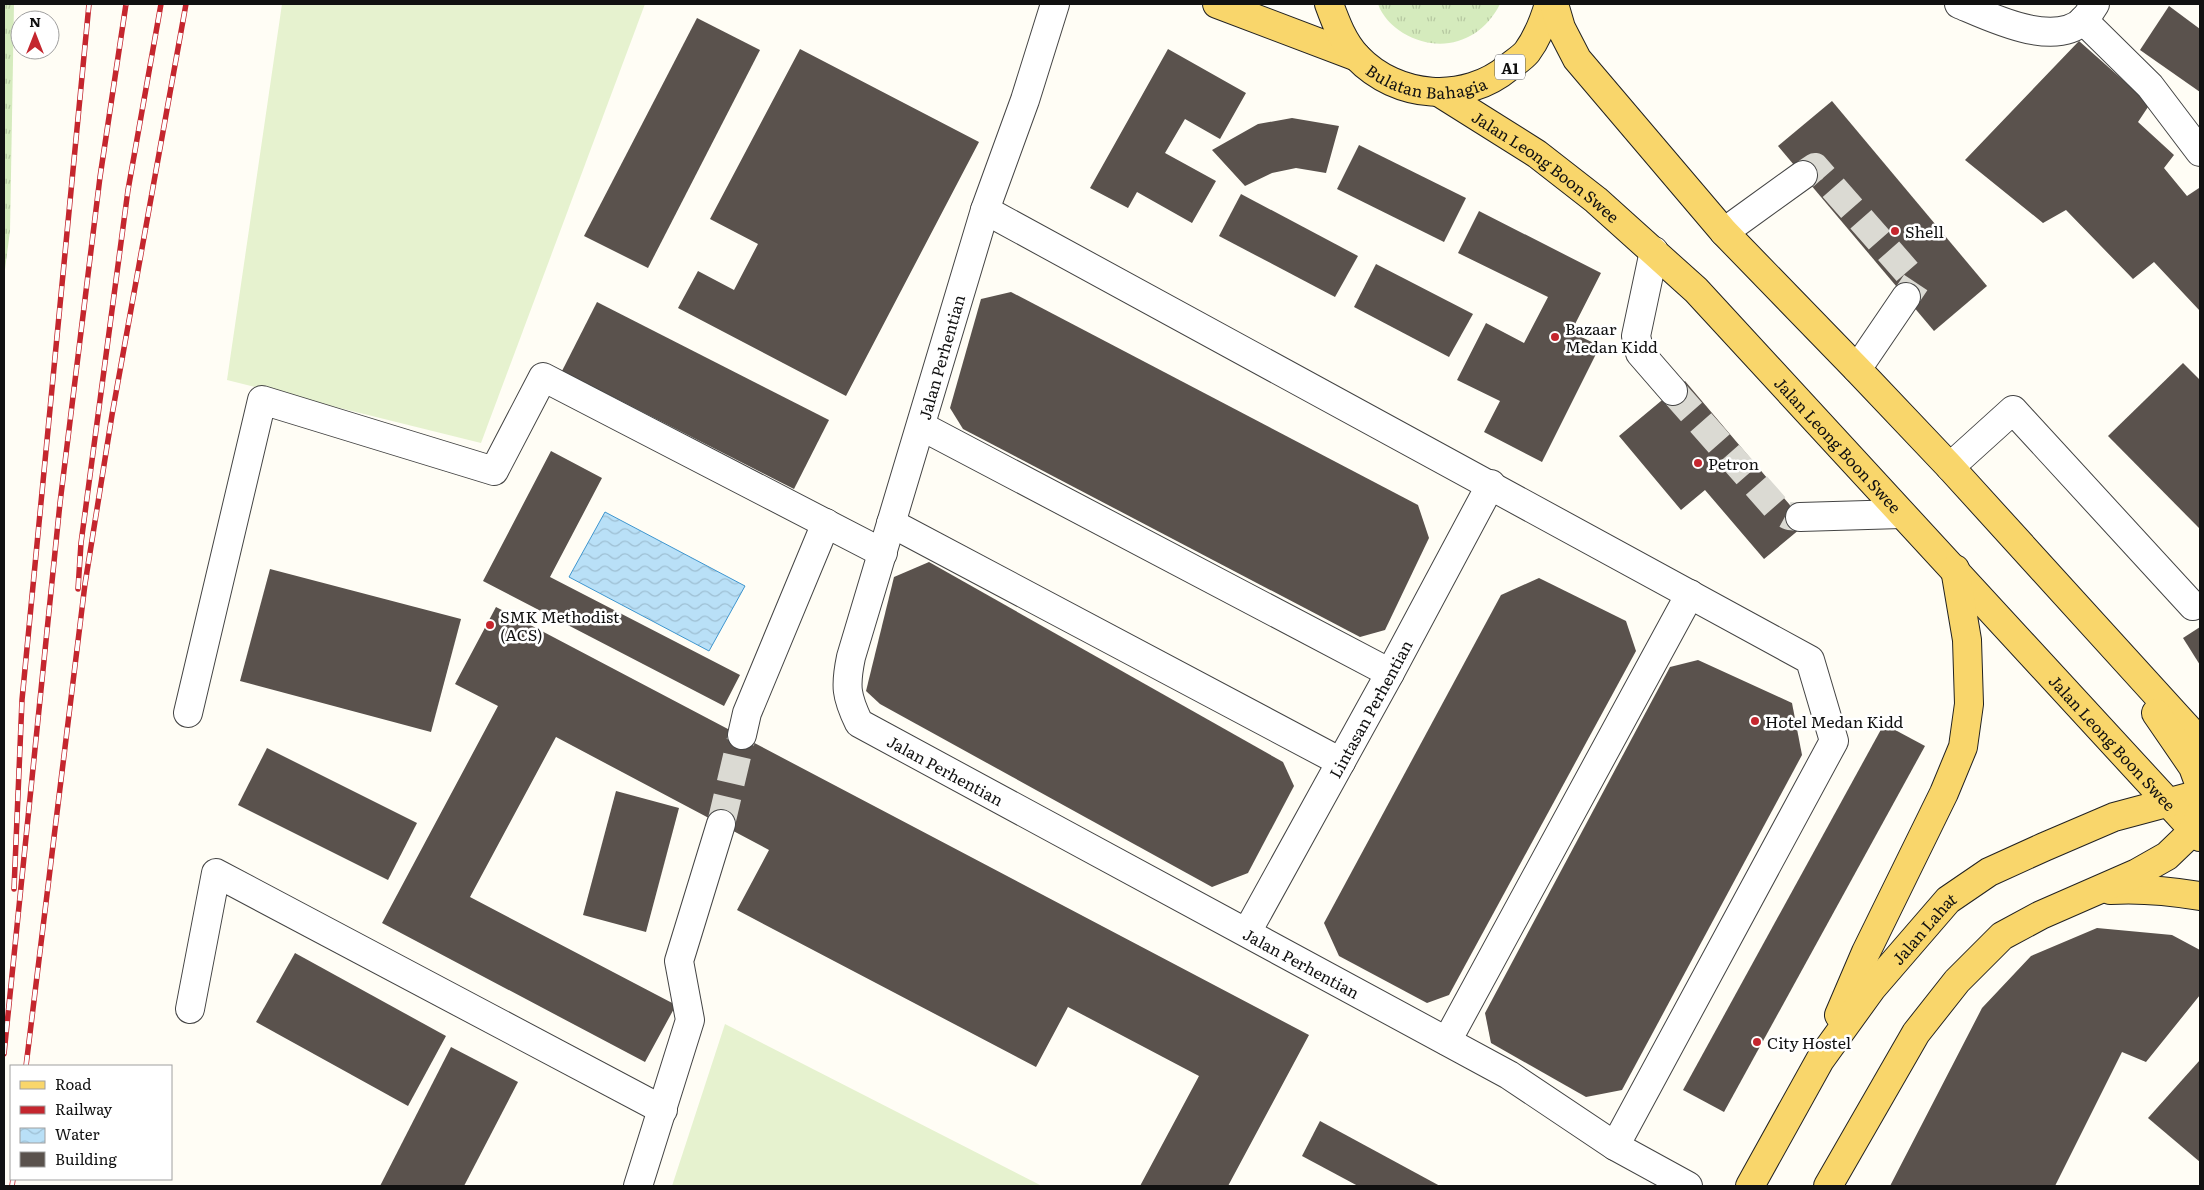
<svg xmlns="http://www.w3.org/2000/svg" width="2204" height="1190" font-family="Literata,serif">
	<style>
		.grass { fill: url(#grass-tufts) }
		.pitch { fill: #e6f2cf }
		.water { fill: url(#water-waves); stroke: #3f96cf }
		.building { fill: #5a524d }
		.lines { fill: none; stroke-linecap: round; stroke-linejoin: round }
		.minor-tunnel { stroke: #dbdad3; stroke-width: 28; stroke-dasharray: 28 14; stroke-linecap: butt }
		.minor-casing { stroke: #444; stroke-width: 30 }
		.major-casing { stroke: #222; stroke-width: 30 }
		.minor { stroke: #fff; stroke-width: 28 }
		.major { stroke: #f9d66b; stroke-width: 28 }
		.rail-casing { stroke: #c4262e; stroke-width: 5.5 }
		.rail { stroke: #fff; stroke-width: 4; stroke-dasharray: 11; stroke-linecap: butt }
		.poi-dot { fill: #c4262e; stroke: #fff; stroke-width: 2 }
		.labels { text-anchor: middle; dominant-baseline: central; stroke-width: 5; stroke-linejoin: round; paint-order: stroke }
		.shield { fill: #fff; stroke: #585858; stroke-width: 1 }
		.shield-label { font-size: 15px; font-weight: bold; fill: #111 }
		.street-label { font-size: 16px; fill: #111; stroke: #fff }
		.poi-label { font-size: 16px; fill: #111; stroke: #fff; text-anchor: start }
	</style>
	<defs>
		<pattern id="grass-tufts" width="24" height="20" patternUnits="userSpaceOnUse" patternTransform="scale(1.25)"><rect width="24" height="20" fill="#d5ebbd"/><path d="M3 7l-1-3M5 7V3M7 7l1-3M15 17l-1-3M17 17v-4M19 17l1-3" fill="none" stroke="#b6c8a1"/></pattern>
		<pattern id="water-waves" width="16" height="10" patternUnits="userSpaceOnUse" patternTransform="scale(1.25)"><rect width="16" height="10" fill="#b9e0f7"/><path d="M0 5q4-4 8 0t8 0" fill="none" stroke="#9ebfd3"/></pattern>
	</defs>
	<rect width="100%" height="100%" fill="#fffdf5"/>
	<g class="grass">
		<polygon points="4,4 14,4 10,231 4,277"/>
		<path d="M1378 4H1500C1481 42 1440 55 1403 33 1392 26 1382 16 1378 4Z"/>
	</g>
	<g class="pitch">
		<polygon points="282,4 645,4 481,443 227,380"/>
		<polygon points="725,1024 1042,1186 672,1186"/>
	</g>
	<polygon class="water" points="605,512 745,586 709,651 569,577"/>
	<g class="building">
		<polygon points="2169,6 2200,29 2200,92 2140,50"/>
		<polygon points="697,18 760,50 648,268 584,236"/>
		<polygon points="2079,41 2150,104 2138,122 2174,155 2164,168 2187,196 2199,188 2200,189 2200,311 2154,262 2133,279 2066,210 2043,223 1965,160"/>
		<polygon points="800,49 979,142 846,396 678,308 698,271 734,290 758,244 710,219"/>
		<polygon points="1168,49 1246,93 1220,139 1185,119 1165,153 1216,181 1192,223 1137,192 1128,208 1090,188"/>
		<polygon points="1832,101 1987,286 1934,331 1778,146"/>
		<polygon points="1292,118 1339,126 1326,173 1296,168 1272,173 1245,186 1212,150 1258,124"/>
		<polygon points="1359,145 1466,198 1444,242 1337,189"/>
		<polygon points="1241,194 1358,256 1335,297 1219,236"/>
		<polygon points="1479,211 1601,273 1571,332 1600,346 1542,462 1484,432 1500,401 1457,380 1486,323 1524,343 1548,297 1458,253"/>
		<polygon points="1376,264 1473,314 1449,357 1354,307"/>
		<polygon points="1011,292 1418,505 1429,538 1385,630 1360,637 963,429 950,408 981,299"/>
		<polygon points="597,302 829,420 794,489 562,371"/>
		<polygon points="2183,363 2200,380 2200,529 2108,436"/>
		<polygon points="1685,381 1806,524 1764,559 1705,490 1681,510 1619,436"/>
		<polygon points="551,451 602,478 550,577 740,675 724,706 483,581"/>
		<polygon points="929,562 1283,762 1294,786 1248,873 1212,887 880,704 866,691 894,577"/>
		<polygon points="270,569 461,619 431,732 240,681"/>
		<polygon points="1539,578 1626,621 1636,651 1449,995 1427,1003 1339,956 1324,923 1501,595"/>
		<polygon points="496,607 1309,1035 1228,1186 1140,1186 1199,1076 1068,1007 1036,1067 737,910 769,850 556,737 470,897 676,1005 645,1062 382,923 498,706 455,684"/>
		<polygon points="2200,627 2200,665 2183,638"/>
		<polygon points="1698,660 1792,703 1802,755 1622,1090 1586,1097 1491,1043 1485,1013 1670,667"/>
		<polygon points="1884,724 1925,746 1724,1112 1683,1090"/>
		<polygon points="267,748 417,823 388,880 238,805"/>
		<polygon points="616,791 679,808 646,932 583,915"/>
		<polygon points="2097,928 2172,935 2200,950 2200,995 2146,1062 2122,1052 2055,1186 1890,1186 1982,1008 2031,956"/>
		<polygon points="295,953 446,1036 408,1106 256,1022"/>
		<polygon points="451,1047 518,1082 464,1186 380,1186"/>
		<polygon points="2200,1060 2200,1162 2148,1118"/>
		<polygon points="1320,1121 1440,1186 1358,1186 1302,1156"/>
	</g>
	<g class="lines">
		<g class="minor-tunnel">
			<polyline points="1803,175 1815,167 1916,282 1906,297"/>
			<polyline points="1673,391 1778,510 1789,516 1800,517"/>
			<polyline points="721,824 742,735"/>
		</g>
		<defs>
			<g id="minor">
				<path id="s1" d="M1055 4 1025 100 985 210 851 657C845 686 846 696 859 723L1509 1075 1615 1146 1688 1186"/>
				<path d="M1959 4C1990 17 2054 49 2084 20 2088 15 2092 9 2095 4"/>
				<polyline points="2083,20 2150,86 2200,152"/>
				<polyline points="985,210 1810,660 1834,741 1615,1146"/>
				<polyline points="1724,232 1803,175"/>
				<polyline points="1654,251 1636,336 1640,353 1673,391"/>
				<polyline points="1857,369 1906,297"/>
				<polyline points="921,426 1390,673"/>
				<polyline points="1950,467 2013,410 2193,606"/>
				<polyline points="1800,517 1901,514"/>
				<polyline points="891,523 1341,762"/>
				<polyline points="188,713 262,400 494,471 543,377 883,553"/>
				<polyline points="742,735 747,713 826,523"/>
				<path id="s2" d="M1247 932 1390 673 1491 484"/>
				<polyline points="190,1009 216,873 663,1110"/>
				<polyline points="1447,1041 1690,594"/>
				<polyline points="638,1186 690,1020 679,961 721,824"/>
			</g>
			<g id="major">
				<polyline points="1217,4 1357,57"/>
				<path id="s3" d="M1329 4C1336 23 1343 42 1357 57 1397 99 1465 104 1509 67 1515 62 1522 58 1527 52 1538 37 1544 21 1549 4"/>
				<polyline points="1554,4 1561,28 1577,59 1724,232 1857,369 1950,467 2200,742"/>
				<path id="s4" d="M1440 93 1537 154 1596 200 1696 290 2200 837"/>
				<polyline points="2156,713 2193,767 2200,786"/>
				<path d="M2110 890C2140 888 2170 891 2200 896"/>
				<polyline points="1839,1015 1866,952 1944,793 1963,747 1969,704 1967,640 1955,569"/>
				<path id="s5" d="M1750 1186 1820 1060 1872 988 1948 900 1989 872 2044 847 2114 817 2200 794"/>
				<polyline points="1828,1186 1916,1033 1957,981 2002,936 2041,915 2137,873 2167,856 2194,830 2200,814"/>
			</g>
		</defs>
		<use href="#minor" class="minor-casing"/>
		<use href="#major" class="major-casing"/>
		<use href="#minor" class="minor"/>
		<use href="#major" class="major"/>
		<defs>
			<g id="rail">
				<polyline points="78,589 81,543 128,190 161,4"/>
				<polyline points="14,889 22,700 89,4"/>
				<polyline points="4,1054 60,503 100,177 126,4"/>
				<polyline points="26,1066 85,584 112,415 186,4"/>
				<polyline points="12,1186 13,1179"/>
			</g>
		</defs>
		<use href="#rail" class="rail-casing"/>
		<use href="#rail" class="rail"/>
	</g>
	<g class="poi-dot">
		<circle cx="1895" cy="231" r="5"/>
		<circle cx="1555" cy="337" r="5"/>
		<circle cx="1698" cy="463" r="5"/>
		<circle cx="490" cy="625" r="5"/>
		<circle cx="1755" cy="721" r="5"/>
		<circle cx="1757" cy="1042" r="5"/>
	</g>
	<g class="labels">
		<rect class="shield" x="1495" y="54.5" width="30" height="25" rx="4"/>
		<g class="shield-label">
			<text x="1510" y="67">A1</text>
		</g>
		<g class="street-label">
			<text stroke="none"><textPath href="#s3" startOffset="138">Bulatan Bahagia</textPath></text>
			<text stroke="none"><textPath href="#s4" startOffset="129">Jalan Leong Boon Swee</textPath></text>
			<text transform="translate(941 357) rotate(-74)">Jalan Perhentian</text>
			<text stroke="none"><textPath href="#s4" startOffset="534">Jalan Leong Boon Swee</textPath></text>
			<text stroke="none"><textPath href="#s2" startOffset="255">Lintasan Perhentian</textPath></text>
			<text stroke="none"><textPath href="#s4" startOffset="939">Jalan Leong Boon Swee</textPath></text>
			<text stroke="none"><textPath href="#s1" startOffset="851">Jalan Perhentian</textPath></text>
			<text stroke="none"><textPath href="#s5" startOffset="312">Jalan Lahat</textPath></text>
			<text stroke="none"><textPath href="#s1" startOffset="1256">Jalan Perhentian</textPath></text>
		</g>
		<g class="poi-label">
			<text x="1905" y="231">Shell</text>
			<text x="1565" y="328">Bazaar<tspan x="1565" dy="18">Medan Kidd</tspan></text>
			<text x="1708" y="463">Petron</text>
			<text x="500" y="616">SMK Methodist<tspan x="500" dy="18">(ACS)</tspan></text>
			<text x="1765" y="721">Hotel Medan Kidd</text>
			<text x="1767" y="1042">City Hostel</text>
		</g>
	</g>
	<rect width="2204" height="1190" fill="none" stroke="#111111" stroke-width="10"/>
	<rect x="10" y="1065" width="162" height="115" fill="#ffffff" stroke="#a0a0a0"/>
	<rect x="20" y="1081" width="25" height="8" fill="#f9d66b" stroke="#a0a0a0"/>
	<text x="55" y="1090" font-size="15" fill="#111111">Road</text>
	<rect x="20" y="1106" width="25" height="8" fill="#c4262e" stroke="#a0a0a0"/>
	<text x="55" y="1115" font-size="15" fill="#111111">Railway</text>
	<rect x="20" y="1128" width="25" height="15" fill="url(#water-waves)" stroke="#a0a0a0"/>
	<text x="55" y="1140" font-size="15" fill="#111111">Water</text>
	<rect x="20" y="1152" width="25" height="15" fill="#5a524d" stroke="#a0a0a0"/>
	<text x="55" y="1165" font-size="15" fill="#111111">Building</text>
	<g transform="translate(35 35)"><circle r="24" fill="#ffffff" stroke="#a0a0a0"/>
	<path d="M0-4L9 19L0 12L-9 19Z" fill="#c4262e"/>
	<text y="-8" font-size="14" font-weight="bold" text-anchor="middle" fill="#111111">N</text>
	</g>
</svg>
